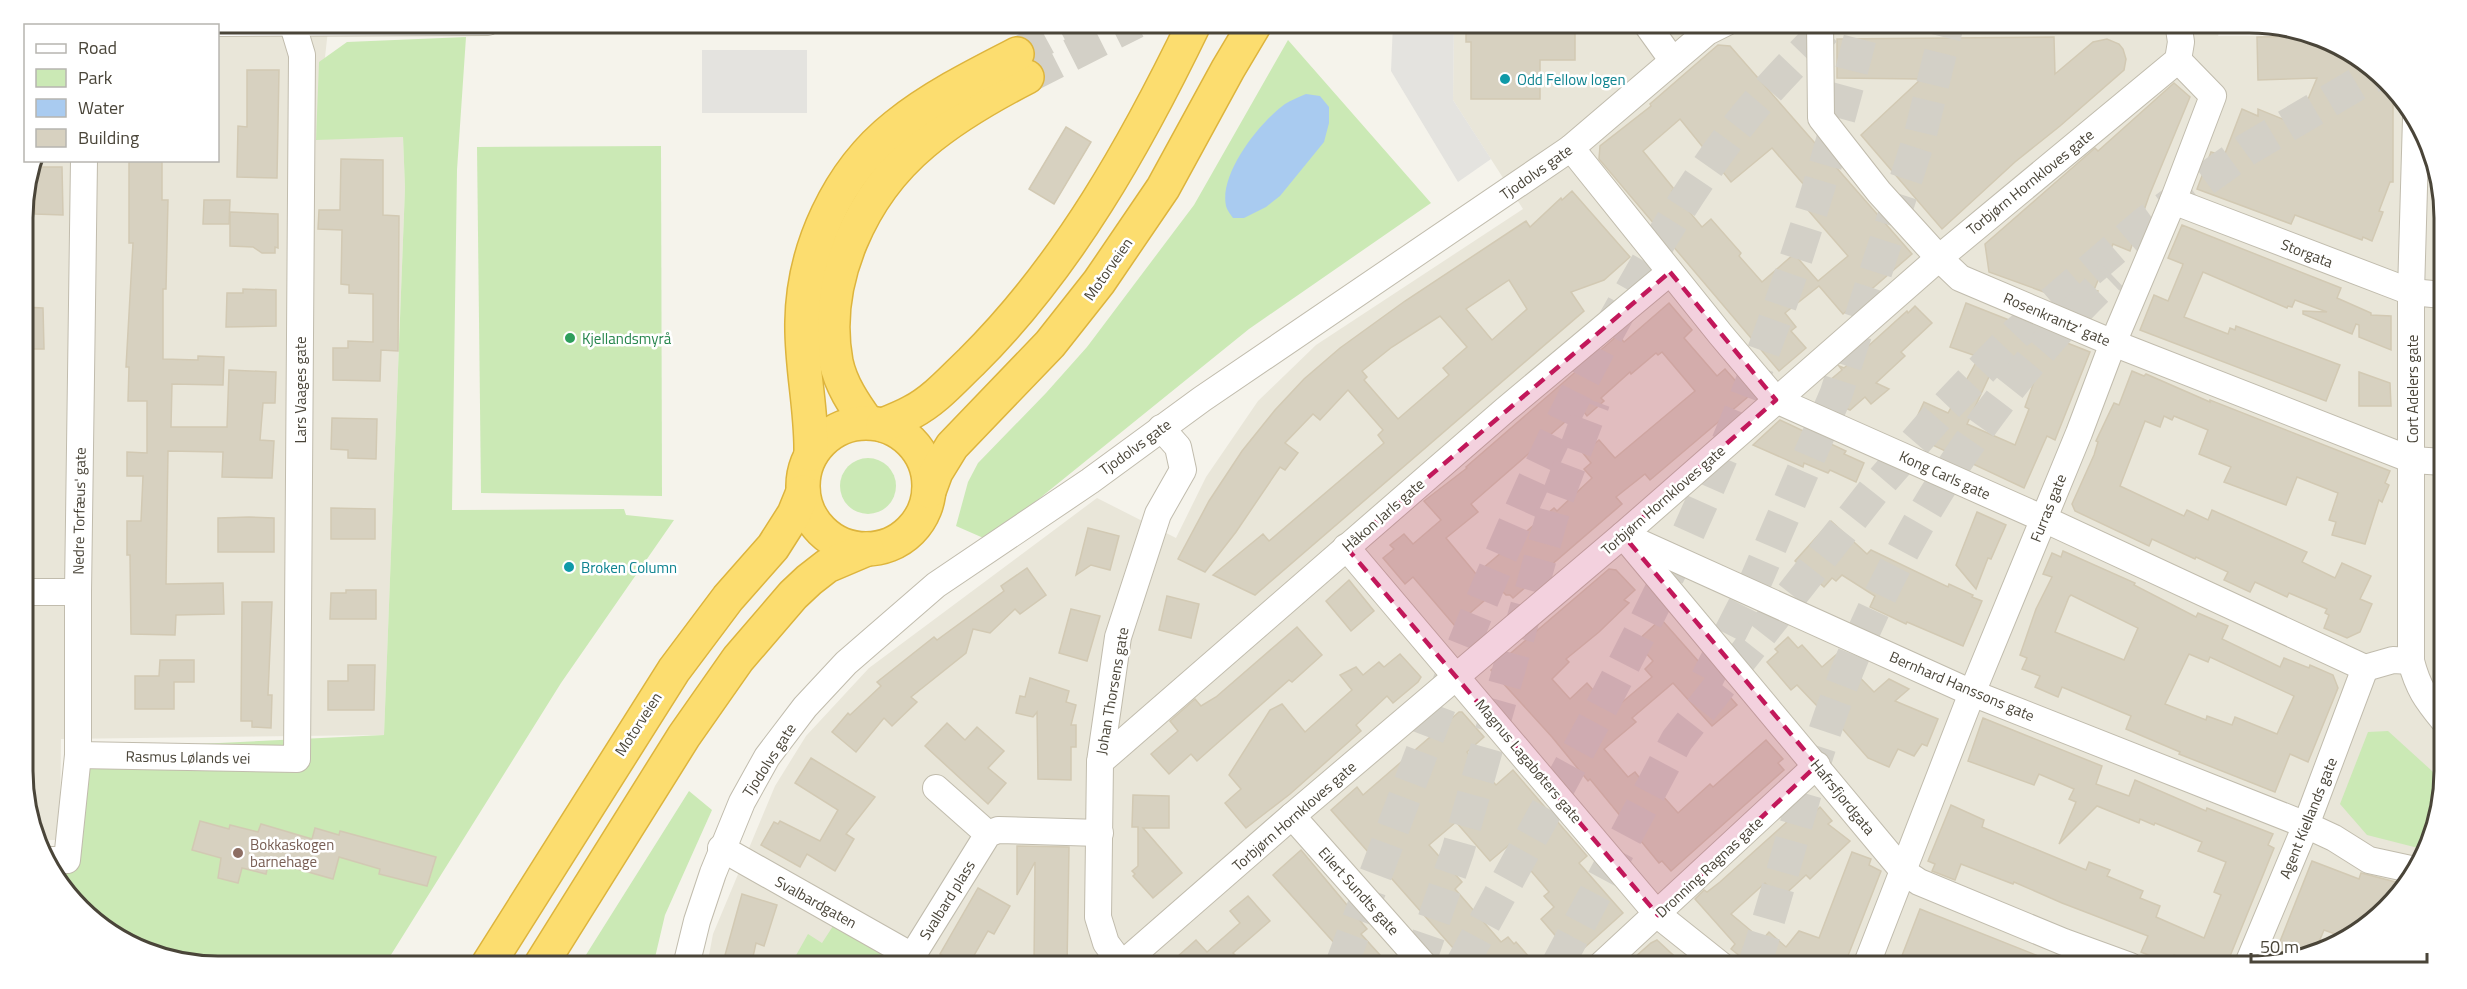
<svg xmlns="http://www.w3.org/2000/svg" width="2467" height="989" font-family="'Titillium Web',sans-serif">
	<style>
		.residential { fill: #e9e6d9 }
		.green { fill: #cbe9b5 }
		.parking { fill: #e4e3df }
		.water { fill: #a9cbf0 }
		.building { fill: #d7d1c0; stroke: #d2c9b3; stroke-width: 1.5; fill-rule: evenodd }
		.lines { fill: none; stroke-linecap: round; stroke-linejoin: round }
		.highway-tunnel { stroke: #d3d0c7; stroke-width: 33; stroke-dasharray: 33 16; stroke-linecap: butt }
		.minor-casing { stroke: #c1bcad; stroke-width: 28 }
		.highway-casing { stroke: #ddb43d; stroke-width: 36 }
		.minor { stroke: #fff; stroke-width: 26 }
		.highway { stroke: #fcdd6f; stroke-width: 33 }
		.marked { fill: #c2185b; fill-opacity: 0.2; stroke: #c2185b; stroke-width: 4.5; stroke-dasharray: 12 8; stroke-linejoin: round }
		.culture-dot { fill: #0f9aa8; stroke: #fff; stroke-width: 2 }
		.leisure-dot { fill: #2e9e5b; stroke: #fff; stroke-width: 2 }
		.education-dot { fill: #8d6e63; stroke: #fff; stroke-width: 2 }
		.labels { text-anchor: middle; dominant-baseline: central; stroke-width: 5; stroke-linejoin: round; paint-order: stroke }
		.culture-label { font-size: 15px; fill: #0d838f; stroke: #fff; text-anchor: start }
		.street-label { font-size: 15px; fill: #4a4539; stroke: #fff }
		.leisure-label { font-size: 15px; fill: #27864d; stroke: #fff; text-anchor: start }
		.education-label { font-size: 15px; fill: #785e54; stroke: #fff; text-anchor: start }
		.rim { fill: none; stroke: #4a4539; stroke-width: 3 }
	</style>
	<rect width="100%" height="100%" fill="#f5f3eb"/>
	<g class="residential">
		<polygon points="1454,23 2222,23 2218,36 2318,36 2396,89 2425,132 2443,192 2444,771 2434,834 2404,890 2368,926 2312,956 2262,966 707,966 713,934 775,786 806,736 869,668 1097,498 1176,538 1206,477 1258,401 1316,345 1523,209 1453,100"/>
		<polygon points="218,26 328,30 316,139 403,137 405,188 384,735 61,739 60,840 41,840 26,809 23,205 35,161 218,160"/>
	</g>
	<g class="green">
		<polygon points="466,37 457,170 452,510 624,509 626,515 674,520 561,683 384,966 218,966 155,956 71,900 50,858 77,858 92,749 384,735 405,188 403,137 316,140 319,62 347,42"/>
		<polygon points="1288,40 1431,203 1249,329 988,540 956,526 968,482 978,463 1046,393 1087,347 1194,205"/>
		<polygon points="661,146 662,496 481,493 477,147"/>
		<circle cx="868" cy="486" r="28"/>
		<polygon points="2388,731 2443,781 2434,834 2426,850 2367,835 2340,804 2368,732"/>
		<polygon points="689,791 712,810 665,915 653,966 579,966"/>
		<polygon points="835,923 894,957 890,966 833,966 825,963 823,966 790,966 808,934 822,943"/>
	</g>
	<g class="parking">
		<polygon points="1393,23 1454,23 1453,100 1491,159 1458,182 1391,71"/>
		<rect x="702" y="50" width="105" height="63"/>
	</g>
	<path class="water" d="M1306 94 1320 96 1329 107V123L1324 142 1280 196 1266 207 1244 218H1233C1231 215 1227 210 1226 206 1219 173 1260 122 1285 104 1291 100 1299 97 1306 94Z"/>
	<g class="building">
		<polygon points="1466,22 1575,22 1575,60 1540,60 1540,99 1471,99 1471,42 1466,42"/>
		<polygon points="2318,36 2393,87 2393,182 2390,182 2379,211 2383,212 2372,241 2363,237 2362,240 2295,215 2291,224 2197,189 2211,152 2224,156 2242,109 2258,116 2258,109 2297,125 2317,78 2258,80 2257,37"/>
		<polygon points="2054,37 2055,74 2093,42 2107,39 2119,44 2123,49 2126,59 2124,70 2060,126 2015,162 1942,229 1861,135 1921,79 1837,78 1837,39"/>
		<path d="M1718 45 1730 46 1912 254 1843 314 1819 286 1785 313 1796 327 1791 331 1806 348 1779 371 1599 159 1600 146 1651 106 1650 104ZM1680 119 1731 182 1772 148 1811 193 1801 202 1848 256 1818 281 1794 254 1762 282 1739 256 1741 253 1711 219 1702 227 1672 191 1674 189 1643 151Z"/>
		<polygon points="247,70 279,70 277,178 237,177 238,126 247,127"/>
		<polygon points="2174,83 2190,97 2149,196 2130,251 2113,244 2094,290 2098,291 2091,309 1989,272 1985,244 2095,148 2098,151"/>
		<polygon points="1066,127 1091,142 1054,204 1029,189"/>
		<polygon points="341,159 383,160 383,215 399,216 398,351 381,350 380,381 333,380 333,348 348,348 348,341 373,342 373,294 349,293 349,285 341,284 342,230 318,229 319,210 340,210"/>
		<polygon points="129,160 162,160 162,200 168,200 166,289 163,289 163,359 198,360 198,356 224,357 223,385 172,384 171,427 227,427 229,370 276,372 275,403 263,403 260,440 274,441 272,478 222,477 223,452 168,451 166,584 223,583 224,614 176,615 175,635 131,634 130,555 127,555 127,521 141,521 143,476 127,476 127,452 147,453 147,401 128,401 129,367 126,367 133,243 129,243"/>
		<polygon points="36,167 62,167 63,215 35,214"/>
		<path d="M1572 191 1630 257 1604 280 1571 292 1584 311 1255 595 1213 575 1263 534 1269 541 1384 443 1378 435 1383 430 1348 390 1320 420 1313 414 1285 443 1298 453 1285 470 1280 467 1236 532 1205 572 1178 559 1209 501 1242 451 1275 410 1304 379 1340 348 1405 301 1526 221 1530 227 1561 198 1562 200ZM1509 280 1527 309 1492 340 1466 309ZM1440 316 1467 347 1443 368 1449 375 1398 419 1364 380 1367 377 1362 371 1392 347Z"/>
		<polygon points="204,200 230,200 229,224 203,224"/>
		<polygon points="230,212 278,214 278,248 275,247 275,253 262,253 253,247 230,246"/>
		<polygon points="2182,225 2341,288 2337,298 2371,313 2371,315 2391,316 2391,350 2359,337 2359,325 2356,324 2352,334 2303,314 2303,311 2327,312 2295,300 2292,307 2288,306 2287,308 2203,272 2184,317 2228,334 2230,328 2235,330 2236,326 2340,365 2326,401 2140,330 2154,295 2168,301 2182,267 2183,264 2168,258"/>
		<polygon points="243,289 276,290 276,326 226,327 227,293 243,293"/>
		<path d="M1669 303 1692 330 1684 338 1717 376 1725 369 1749 396 1650 480 1645 474 1616 497 1622 504 1513 598 1510 595H1506L1499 588 1455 626 1413 577 1405 584 1383 558 1394 549 1390 545 1404 534 1413 544 1441 520 1424 501 1467 468 1466 467 1618 335 1624 342ZM1662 352 1695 391 1615 458 1599 440 1583 453 1591 463 1584 469 1592 478 1557 511 1554 508 1476 574 1446 538 1478 512 1471 504 1581 408 1587 416 1604 401 1601 398 1630 372 1631 374 1656 353 1658 355Z"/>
		<path d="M1966 303 2090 352 2055 440 2047 436 2024 488 1909 434 1924 402 1948 413 1979 357 1950 347ZM1995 364 2035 379 2025 407 2029 409 2015 445 1967 424Z"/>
		<polygon points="1915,306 1932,323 1901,352 1905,356 1876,383 1889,389 1871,404 1865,397 1850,410 1825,399 1823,386 1842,370 1839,366 1844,368 1907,311 1908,313"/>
		<polygon points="23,307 43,308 44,349 24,349"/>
		<polygon points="2132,371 2144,376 2146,374 2210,402 2210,400 2390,471 2385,483 2389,485 2382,502 2379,500 2365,544 2332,535 2336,522 2329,520 2338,493 2297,477 2286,505 2224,482 2231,467 2199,454 2208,430 2174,416 2172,420 2164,416 2160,427 2145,421 2120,486 2184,516 2187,510 2208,520 2212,510 2307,552 2302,562 2335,578 2342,563 2371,576 2360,599 2372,604 2360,632 2347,638 2324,628 2329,615 2325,613 2327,609 2289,593 2287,597 2255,582 2250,592 2224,580 2228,572 2196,557 2195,559 2152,539 2149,546 2075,511 2072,504 2094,455 2098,442 2096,441 2114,403 2119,405"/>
		<polygon points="2359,372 2390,383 2391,406 2359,406"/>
		<polygon points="332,418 377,419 376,459 348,458 348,450 331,449"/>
		<polygon points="1780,420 1846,451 1844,454 1864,463 1856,482 1830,470 1828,473 1804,463 1803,467 1753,445"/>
		<polygon points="331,508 375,509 375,539 331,539"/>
		<polygon points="1977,512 2006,525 1991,559 1988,558 1976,589 1956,565"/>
		<polygon points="249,517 274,518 274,552 218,552 218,518"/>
		<polygon points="1831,521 1867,554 1871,550 1948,587 1949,584 1973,595 1972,597 1982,601 1963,646 1907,622 1906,624 1870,607 1875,596 1842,575 1836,581 1832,578 1824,587 1795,561"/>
		<polygon points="1088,528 1119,536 1110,570 1091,565 1076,575"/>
		<path d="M2063 551 2135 583 2134 585 2196 617 2198 613 2228 626 2222 639 2280 667 2284 658 2309 668 2310 665 2333 675 2338 688 2308 762 2290 754 2275 792 2179 754 2180 752 2126 729 2131 716 2062 687 2058 697 2035 687 2040 676 2022 669 2027 658 2020 655 2036 609 2052 577 2043 574 2052 553 2061 557ZM2071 595 2138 628 2124 660 2055 632 2069 597ZM2189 654 2208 662 2210 657 2294 696 2277 734 2235 717 2232 725 2207 716 2206 720 2165 704Z"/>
		<polygon points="1027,568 1046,595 1020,614 1015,609 990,633 973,629 966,653 911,697 917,702 892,726 884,718 856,752 832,732 848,713 850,715 881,686 877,682 934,637 937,640 1004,591 1001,586"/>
		<polygon points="1609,569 1616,570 1635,590 1624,600 1629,603 1599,632 1566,659 1569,662 1552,679 1570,699 1587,683 1607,706 1616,699 1620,704 1652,677 1645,669 1653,661 1636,642 1661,619 1737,705 1712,726 1673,683 1632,718 1636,722 1604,749 1628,777 1635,772 1642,781 1646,777 1678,813 1710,784 1713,787 1766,740 1783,759 1778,763 1784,770 1671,871 1662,861 1659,863 1590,779 1588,781 1552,737 1491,670"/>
		<polygon points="1349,580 1374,611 1351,631 1326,601"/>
		<polygon points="346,590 376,590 376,619 330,619 331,593 346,593"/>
		<polygon points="1167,596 1199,604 1191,638 1159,630"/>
		<polygon points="242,602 272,602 268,695 272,695 271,728 252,727 252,721 241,721"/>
		<polygon points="1071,609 1100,616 1087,661 1059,653"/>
		<polygon points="1297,627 1322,655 1292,682 1289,680 1197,761 1191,754 1169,774 1151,754 1178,731 1170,721 1195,699 1201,706 1216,697"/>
		<polygon points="1788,637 1798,648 1802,645 1822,667 1837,654 1874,692 1889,679 1909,689 1895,701 1938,719 1927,746 1922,744 1914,756 1898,749 1889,767 1868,758 1840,726 1838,728 1797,685 1791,690 1767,662 1778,652 1775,649"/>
		<polygon points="1400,654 1421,677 1418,682 1393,703 1387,696 1356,725 1361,731 1290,794 1246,828 1225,803 1241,789 1229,775 1270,710 1282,704 1305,732 1352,690 1340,675 1356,667 1363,675 1379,662 1384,667"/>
		<polygon points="160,660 194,660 194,682 174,682 174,709 135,709 135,676 159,676"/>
		<polygon points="348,665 375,665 374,710 328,710 328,681 348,681"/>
		<polygon points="1030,678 1069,691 1066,702 1076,705 1071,725 1076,725 1076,747 1071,747 1071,780 1038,779 1037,712 1033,717 1016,713 1020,696 1025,697"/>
		<path d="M1459 712H1462L1484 737 1467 752 1496 785 1513 770 1587 856 1579 863 1623 913 1564 966H1469L1331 810 1357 787 1363 795ZM1456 822 1490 861 1509 845 1549 892 1544 896 1554 907 1541 919 1560 941 1557 944 1559 946 1536 965 1516 942 1514 944 1508 937 1501 942 1455 889 1462 882 1429 845Z"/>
		<polygon points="1983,718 2102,766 2096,784 2129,796 2135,780 2206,811 2207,808 2273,834 2268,845 2274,848 2226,966 2203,966 2174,955 2170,964 2141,952 2148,936 2062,903 2014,882 2013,884 1961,864 1955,880 1932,871 1935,864 1928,861 1951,805 1984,820 1982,827 2086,870 2089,862 2110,870 2107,876 2143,891 2140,898 2160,906 2156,917 2204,938 2221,895 2214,892 2226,862 2198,851 2202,842 2155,823 2154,825 2140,819 2139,823 2097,806 2059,844 2076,802 2069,799 2074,789 2039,774 2034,785 1968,761"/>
		<polygon points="947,723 965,740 977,727 1004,751 988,768 1006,783 988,804 925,746"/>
		<polygon points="811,758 875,797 846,834 854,839 835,871 807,854 800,867 761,845 774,822 778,824 780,821 820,841 838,810 795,783"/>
		<polygon points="1133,795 1169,796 1169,828 1143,828 1182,873 1153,898 1133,876 1135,874 1132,871 1138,866 1138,827 1132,827"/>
		<polygon points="1808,803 1816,811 1820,807 1832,821 1828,824 1850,841 1810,879 1806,875 1780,899 1765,883 1731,914 1762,940 1769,932 1786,947 1799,931 1819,938 1852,852 1871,859 1869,865 1881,871 1844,966 1752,966 1731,949 1735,944 1695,899 1704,890 1707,892 1720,882"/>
		<polygon points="200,821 229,829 230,825 258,832 261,824 312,839 315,828 339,835 340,831 436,857 427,886 379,874 380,869 339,857 333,879 269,861 266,874 242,868 238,883 218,878 221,858 192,850"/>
		<polygon points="1017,846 1069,847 1067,966 1034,966 1035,862 1017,895"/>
		<polygon points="1301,850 1367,929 1361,934 1390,966 1355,966 1273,875"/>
		<polygon points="2312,861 2359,879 2361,873 2407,885 2368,926 2346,938 2324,930 2313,956 2271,964"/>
		<polygon points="978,888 1010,906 994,934 988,931 968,966 961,966 940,954"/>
		<polygon points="742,894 777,905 764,946 756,943 751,966 722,966"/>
		<polygon points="1248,896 1270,921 1233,953 1246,966 1167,966 1196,940 1207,952 1240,923 1230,911"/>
		<polygon points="1920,909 2061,965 2061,966 1898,966"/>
		<polygon points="1657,940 1685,966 1625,966 1651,943"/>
	</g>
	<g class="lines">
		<g class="highway-tunnel">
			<polyline points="1017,54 1076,22"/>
			<polyline points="1027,77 1136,22"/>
			<polyline points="1707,679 1750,594 1836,394 1920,136 1948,22"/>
			<path d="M1341 966C1424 748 1501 527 1614 321 1648 260 1683 199 1725 143 1757 99 1795 61 1833 22"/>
			<polyline points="1418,966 1458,850 1557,499 1594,401"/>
			<path d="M1461 966C1545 810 1635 656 1706 493 1773 341 1824 184 1864 22"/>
			<polyline points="1557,966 1677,740 1875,489 1944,409 2017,333 2145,223 2246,150 2359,83 2376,75"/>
			<path d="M1754 966C1785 873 1806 776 1842 684 1901 531 1993 388 2112 275"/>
		</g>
		<defs>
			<g id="minor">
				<polyline points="1645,22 1673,61"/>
				<polyline points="1820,22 1821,118 1879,192 1939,258 1960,278 2113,343 2412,460 2444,462"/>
				<polyline points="214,23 488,22"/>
				<path d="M2416 118 2411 292V661C2418 688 2426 699 2444 721"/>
				<polyline points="1571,148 1721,335 1776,400 2044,519 2365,668 2393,660 2411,661"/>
				<polyline points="2173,201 2411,292 2443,295"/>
				<polyline points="1623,535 1972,693 2306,825 2334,838 2369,860 2415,870"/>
				<polyline points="1627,540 1904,872 1919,882 2064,942 2130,966"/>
				<polyline points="1346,547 1658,915 1722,966"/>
				<polyline points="25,592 78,592"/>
				<polyline points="78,755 297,759 302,55 292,22"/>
				<polyline points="1100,762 1505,410 1670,272"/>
				<polyline points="936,788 988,834"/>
				<polyline points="1292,816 1425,966"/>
				<polyline points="721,848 912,956"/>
				<polyline points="51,860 67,860 78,755 78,592 84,160"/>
				<polyline points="686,966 697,921 713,873 742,802 767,757 805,707 846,663 936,585 1090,481 1202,399 1571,148 1707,32 1727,22"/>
				<polyline points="906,966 988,834 998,830 1100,833"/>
				<polyline points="1120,966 1292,816 1623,535 1939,258 2178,60 2181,42 2178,22"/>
				<polyline points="1123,966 1106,943 1098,917 1100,762 1118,637 1158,514 1183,470 1178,447 1161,428"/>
				<polyline points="1600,966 1817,765"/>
				<polyline points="1866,966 1972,693 2079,433 2113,343 2173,201 2213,96 2178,60"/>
				<polyline points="2247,966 2306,825 2365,668"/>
			</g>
			<g id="highway">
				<path d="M867 422C854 404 841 385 836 362 821 281 862 194 923 143 955 116 990 96 1027 77"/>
				<circle cx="866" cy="486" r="63"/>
				<path d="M883 425C893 421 903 417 912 412 935 400 953 379 971 362 1068 266 1136 144 1195 22"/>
				<path d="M811 454C812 409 801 367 802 322 803 249 838 172 896 126 932 97 976 75 1017 54"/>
				<polyline points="929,491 936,472 952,446 1050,344 1099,282 1163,188 1228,69 1256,22"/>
				<polyline points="487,966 674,670 728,598 773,547 794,514 803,492"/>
				<polyline points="540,966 684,736 738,659 793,595 809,580 827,566 867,549"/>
			</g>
		</defs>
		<use href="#minor" class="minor-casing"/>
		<use href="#highway" class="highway-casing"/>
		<use href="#minor" class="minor"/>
		<use href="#highway" class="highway"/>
	</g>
	<path class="marked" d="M1670 272 1776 400 1623 535 1817 765 1658 915 1346 547Z"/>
	<g class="culture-dot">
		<circle cx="1505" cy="79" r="6"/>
		<circle cx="569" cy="567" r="6"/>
	</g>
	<circle class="leisure-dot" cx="570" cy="338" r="6"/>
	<circle class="education-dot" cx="238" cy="853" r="6"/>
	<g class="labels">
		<g class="culture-label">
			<text x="1517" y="79">Odd Fellow logen</text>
			<text x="581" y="567">Broken Column</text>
		</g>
		<g class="street-label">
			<text transform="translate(1536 172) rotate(-35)">Tjodolvs gate</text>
			<text transform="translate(2030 182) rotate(-39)">Torbjørn Hornkloves gate</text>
			<text transform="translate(2307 253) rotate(21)">Storgata</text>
			<text transform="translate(1108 269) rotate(-55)">Motorveien</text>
			<text transform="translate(2057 319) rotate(23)">Rosenkrantz' gate</text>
			<text transform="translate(2412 389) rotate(-90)">Cort Adelers gate</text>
			<text transform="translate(300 390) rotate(-90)">Lars Vaages gate</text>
			<text transform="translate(1135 447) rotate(-36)">Tjodolvs gate</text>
			<text transform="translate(1945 475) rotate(24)">Kong Carls gate</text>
			<text transform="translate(1663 500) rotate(-41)">Torbjørn Hornkloves gate</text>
			<text transform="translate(2048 508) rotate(-68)">Furras gate</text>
			<text transform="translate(79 511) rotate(-89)">Nedre Torfæus' gate</text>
			<text transform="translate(1383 515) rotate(-41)">Håkon Jarls gate</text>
			<text transform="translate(1962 686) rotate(23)">Bernhard Hanssons gate</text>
			<text transform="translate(1112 691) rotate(-80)">Johan Thorsens gate</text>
			<text transform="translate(638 724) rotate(-57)">Motorveien</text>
			<text transform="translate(188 757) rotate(1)">Rasmus Lølands vei</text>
			<text transform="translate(769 760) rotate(-57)">Tjodolvs gate</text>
			<text transform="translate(1529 761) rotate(50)">Magnus Lagabøters gate</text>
			<text transform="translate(1843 797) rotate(51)">Hafrsfjordgata</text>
			<text transform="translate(1294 816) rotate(-41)">Torbjørn Hornkloves gate</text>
			<text transform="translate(2308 818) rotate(-68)">Agent Kiellands gate</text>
			<text transform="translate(1709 867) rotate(-43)">Dronning Ragnas gate</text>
			<text transform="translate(1359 891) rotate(48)">Eilert Sundts gate</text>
			<text transform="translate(947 900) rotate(-58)">Svalbard plass</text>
			<text transform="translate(816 902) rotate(29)">Svalbardgaten</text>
		</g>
		<g class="leisure-label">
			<text x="582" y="338">Kjellandsmyrå</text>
		</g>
		<g class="education-label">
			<text x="250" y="844">Bokkaskogen<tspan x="250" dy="17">barnehage</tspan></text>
		</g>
	</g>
	<path d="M0 0H2467V989H0ZM218 33H2249A185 185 0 0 1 2434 218V771A185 185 0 0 1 2249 956H218A185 185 0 0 1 33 771V218A185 185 0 0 1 218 33Z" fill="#fff" fill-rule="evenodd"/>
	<path class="rim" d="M218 33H2249A185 185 0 0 1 2434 218V771A185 185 0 0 1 2249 956H218A185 185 0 0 1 33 771V218A185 185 0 0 1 218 33Z"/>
	<rect x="24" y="24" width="195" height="138" fill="#ffffff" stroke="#b7b5b0" stroke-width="1.5"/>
	<rect x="36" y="44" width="30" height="9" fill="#ffffff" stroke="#b7b5b0" stroke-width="1.5"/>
	<text x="78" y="54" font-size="18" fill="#4a4539">Road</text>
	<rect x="36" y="69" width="30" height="18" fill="#cbe9b5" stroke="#b7b5b0" stroke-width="1.5"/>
	<text x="78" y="84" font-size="18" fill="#4a4539">Park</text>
	<rect x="36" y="99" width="30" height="18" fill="#a9cbf0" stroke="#b7b5b0" stroke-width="1.5"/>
	<text x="78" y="114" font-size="18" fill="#4a4539">Water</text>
	<rect x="36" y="129" width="30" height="18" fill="#d7d1c0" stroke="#b7b5b0" stroke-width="1.5"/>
	<text x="78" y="144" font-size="18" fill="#4a4539">Building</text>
	<path d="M2251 953v9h176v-9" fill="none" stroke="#4a4539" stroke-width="3"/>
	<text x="2260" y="953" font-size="18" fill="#4a4539" stroke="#ffffff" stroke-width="4.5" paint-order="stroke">50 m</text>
</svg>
